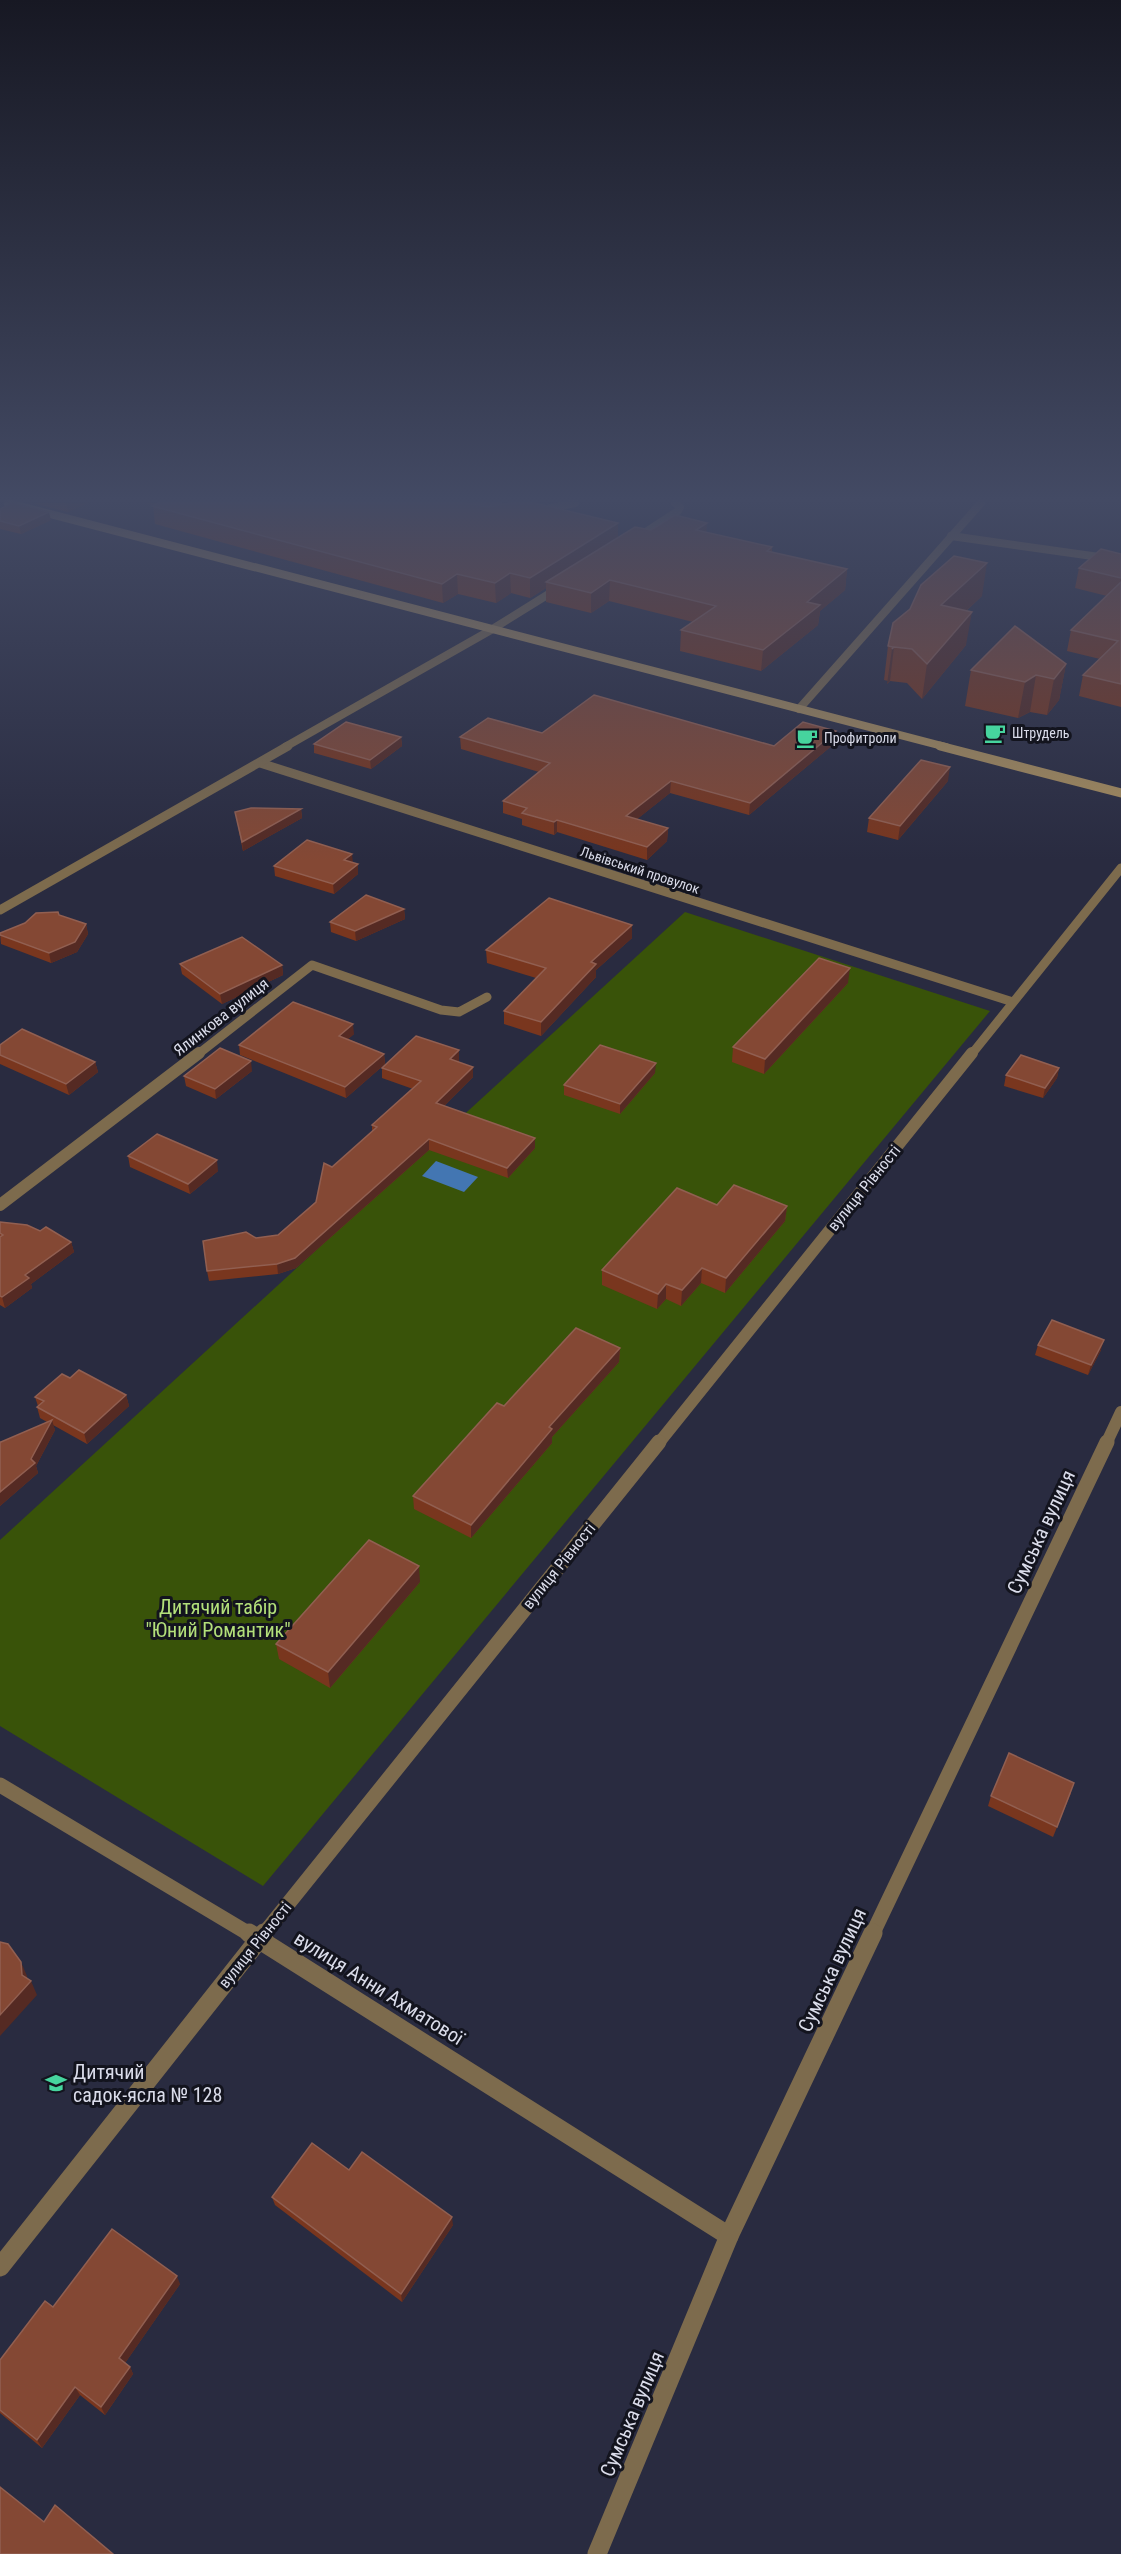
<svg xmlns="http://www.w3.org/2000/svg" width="1121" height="2554" font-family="'Roboto Condensed',sans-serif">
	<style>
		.green { fill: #395309 }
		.water { fill: #4376b2 }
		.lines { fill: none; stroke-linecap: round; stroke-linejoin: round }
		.minor-far4 { stroke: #7d6b4d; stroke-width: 8 }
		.minor-far3 { stroke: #7d6b4d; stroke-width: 9 }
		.minor-far2 { stroke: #7d6b4d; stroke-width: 12 }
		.minor-far1 { stroke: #7d6b4d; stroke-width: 15 }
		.minor { stroke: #7d6b4d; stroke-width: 19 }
		.secondary-far1 { stroke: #a98e5d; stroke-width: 8 }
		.secondary { stroke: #a98e5d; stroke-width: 9 }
		.wall { fill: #79361e }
		.shaded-wall { fill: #552a23 }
		.building { fill: #844834; stroke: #915f51; stroke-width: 1.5 }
		.labels { text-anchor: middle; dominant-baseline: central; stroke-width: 6; stroke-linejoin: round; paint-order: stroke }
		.far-poi-label { font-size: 14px; fill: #dadcea; stroke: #13141e; text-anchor: start }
		.far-street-label { font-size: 14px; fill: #dadcea; stroke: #13141e }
		.street-label { font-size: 16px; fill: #dadcea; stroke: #13141e }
		.near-street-label { font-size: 20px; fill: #dadcea; stroke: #13141e }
		.near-park-label { font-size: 20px; fill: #b3e07a; stroke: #13141e }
		.near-poi-label { font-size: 20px; fill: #dadcea; stroke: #13141e; text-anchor: start }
	</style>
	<rect width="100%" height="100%" fill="#292b40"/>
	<polygon class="green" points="685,912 990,1011 263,1886 0,1726 0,1540"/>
	<polygon class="water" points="436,1161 478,1177 464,1192 422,1176"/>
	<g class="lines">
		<g class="minor-far4">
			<polyline points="538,511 575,503"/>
			<polyline points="951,536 1121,560"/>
			<polyline points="635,539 678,511 680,507 675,503"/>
			<polyline points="799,709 981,503"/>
			<polyline points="285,747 491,630 560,587"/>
		</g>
		<g class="minor-far3">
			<polyline points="260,763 1013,1002"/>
			<polyline points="0,910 288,746"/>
			<polyline points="197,1055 312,965 441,1010 459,1012 487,997"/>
			<polyline points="971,1055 1121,868"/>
		</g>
		<g class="minor-far2">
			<polyline points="0,1205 199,1053"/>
			<polyline points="658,1444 972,1053"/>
			<polyline points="1106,1444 1121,1412"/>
		</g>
		<g class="minor-far1">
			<polyline points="0,1785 251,1935"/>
			<polyline points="263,1935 659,1442"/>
			<polyline points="872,1935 1107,1442"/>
		</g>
		<g class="minor">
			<polyline points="249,1933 729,2236"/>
			<polyline points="0,2267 264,1933"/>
			<polyline points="597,2554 729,2236 873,1933"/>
		</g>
		<polyline class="secondary-far1" points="8,503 946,747"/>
		<polyline class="secondary" points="940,746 1121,793"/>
	</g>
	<g class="wall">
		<polygon points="32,503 88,503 68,512"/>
		<polygon points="145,503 535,503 618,523 618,537 651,530 707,533 772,547 772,552 847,569 845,590 820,611 818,625 761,671 680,651 681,630 693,622 609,601 591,613 546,602 546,588 530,598 511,593 496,603 458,594 443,603 155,524 153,505"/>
		<polygon points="0,509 51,520 21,534 0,529"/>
		<polygon points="1121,554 1121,707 1079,696 1083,675 1100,659 1067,651 1071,630 1107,596 1075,588 1079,568"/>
		<polygon points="982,596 966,611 966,645 922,699 907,683 890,681 887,684 888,681 884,680 888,646"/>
		<polygon points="1066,664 1059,700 1047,715 1030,712 1018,718 965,706 971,670"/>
		<polygon points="836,731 835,743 749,815 670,793 637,819 668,828 667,841 647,860 557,832 554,835 522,825 522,819 503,813 503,801 539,772 461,749 460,737 542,733 774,746"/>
		<polygon points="401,737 402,746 371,769 314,753 314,744"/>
		<polygon points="948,781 898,840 867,832 869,818"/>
		<polygon points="301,809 302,818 243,851 235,812"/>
		<polygon points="352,854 352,863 358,864 358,874 334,894 275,876 274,866"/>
		<polygon points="404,909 405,919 356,941 331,932 330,922"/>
		<polygon points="59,915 86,924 88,934 77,952 51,963 1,944 0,933"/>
		<polygon points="632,925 632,938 596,970 596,977 541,1036 504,1024 504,1011 536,978 487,963 486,950"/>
		<polygon points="180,964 282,965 283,975 222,1004 182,974"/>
		<polygon points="848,983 764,1074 732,1062 733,1047"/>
		<polygon points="354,1034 348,1039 384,1054 385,1064 346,1098 240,1055 239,1045"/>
		<polygon points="0,1045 95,1062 98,1072 69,1095 0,1064"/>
		<polygon points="458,1061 473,1077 444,1106 535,1148 508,1178 429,1150 296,1268 278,1274 209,1281 207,1271 256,1238 278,1235 316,1202 332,1167 372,1131 372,1125 413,1089 382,1078 382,1068 459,1061"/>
		<polygon points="1059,1068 1057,1078 1043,1098 1004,1086 1006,1075"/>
		<polygon points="252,1071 216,1099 186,1086 184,1076"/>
		<polygon points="655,1073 620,1114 564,1095 564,1085"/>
		<polygon points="128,1156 218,1171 190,1194 130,1167"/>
		<polygon points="717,1205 787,1206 785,1221 725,1293 701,1283 681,1306 666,1299 657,1309 602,1285 602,1270"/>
		<polygon points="0,1222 40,1231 71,1242 74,1252 31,1284 32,1288 5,1308 0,1305"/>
		<polygon points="1038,1345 1101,1350 1088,1375 1035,1355"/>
		<polygon points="620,1348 619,1362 552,1437 552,1443 471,1538 414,1509 413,1496 504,1406"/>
		<polygon points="70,1378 126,1395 129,1406 87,1444 53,1425 55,1430 36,1466 38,1473 0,1506 0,1442 1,1442 47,1422 40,1418 37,1407 38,1406 35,1397"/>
		<polygon points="420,1582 330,1688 279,1659 276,1644"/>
		<polygon points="1071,1793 1053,1837 988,1806 991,1796"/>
		<polygon points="349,2170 453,2225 402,2302 275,2205 272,2197"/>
		<polygon points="180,2284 125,2363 130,2367 133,2374 105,2415 80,2395 42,2448 0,2413 0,2360 53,2307"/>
	</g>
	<g class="shaded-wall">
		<polygon points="66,503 88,503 68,512"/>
		<polygon points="49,512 51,520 21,534 19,526"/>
		<polygon points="618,523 618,542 546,582 546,588 530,598 530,578"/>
		<polygon points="707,523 706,542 696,530"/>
		<polygon points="987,563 982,596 936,638 941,605"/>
		<polygon points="847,569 845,590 820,611 818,625 761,671 763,650 807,602"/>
		<polygon points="510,573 511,593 496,603 495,583"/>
		<polygon points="457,574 458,594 443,603 442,584"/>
		<polygon points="610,580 609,601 591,613 591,593"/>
		<polygon points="972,612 966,645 922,699 927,664"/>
		<polygon points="894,647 890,681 887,684 892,649"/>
		<polygon points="1066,664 1059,700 1047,715 1054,679"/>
		<polygon points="1036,675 1030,712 1018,718 1025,682"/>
		<polygon points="836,731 835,743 749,815 750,803"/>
		<polygon points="401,737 402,746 371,769 370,760"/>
		<polygon points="950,767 948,781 898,840 900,826"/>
		<polygon points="671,781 670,793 626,828 626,816"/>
		<polygon points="301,809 302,818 243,851 242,842"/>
		<polygon points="557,820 557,832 554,835 554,822"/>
		<polygon points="668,828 667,841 647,860 647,847"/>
		<polygon points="352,854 353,863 344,860"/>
		<polygon points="358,864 358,874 334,894 333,884"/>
		<polygon points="404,909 405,919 356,941 355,931"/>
		<polygon points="86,924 88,934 77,952 51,963 49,953"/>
		<polygon points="632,925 632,938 596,970 596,977 541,1036 541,1022 591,962"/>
		<polygon points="282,965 283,975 222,1004 220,994"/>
		<polygon points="850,968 848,983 764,1074 765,1059"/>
		<polygon points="353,1024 354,1034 340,1046 339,1036"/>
		<polygon points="459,1050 459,1061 451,1069 450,1059"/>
		<polygon points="384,1054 385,1064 346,1098 345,1087"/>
		<polygon points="251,1061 252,1071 216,1099 215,1089"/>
		<polygon points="95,1062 98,1072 69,1095 66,1084"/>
		<polygon points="656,1063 655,1073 620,1114 620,1104"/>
		<polygon points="473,1067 473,1077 437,1113 436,1103"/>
		<polygon points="1059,1068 1057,1078 1043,1098 1045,1088"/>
		<polygon points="535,1138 535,1148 508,1178 507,1168"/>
		<polygon points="429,1139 429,1150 296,1268 278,1274 277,1264"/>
		<polygon points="217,1160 218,1171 190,1194 188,1184"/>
		<polygon points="787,1206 785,1221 725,1293 726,1278"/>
		<polygon points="71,1242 74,1252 31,1284 32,1288 5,1308 2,1297 25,1275"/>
		<polygon points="702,1268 701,1283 681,1306 682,1290"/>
		<polygon points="666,1284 666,1299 657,1309 658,1294"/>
		<polygon points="1104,1340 1101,1350 1088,1375 1091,1365"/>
		<polygon points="620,1348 619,1362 552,1437 552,1443 471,1538 471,1525 549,1427"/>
		<polygon points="126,1395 129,1406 87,1444 84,1433"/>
		<polygon points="52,1420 55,1430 36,1466 38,1473 0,1506 0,1492 31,1459"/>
		<polygon points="419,1566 420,1582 330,1688 328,1672"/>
		<polygon points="21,1962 27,1976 28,1984 31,1981 37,1995 0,2036 0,2015 22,1975"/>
		<polygon points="452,2217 453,2225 402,2302 401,2294"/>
		<polygon points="177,2276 180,2284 123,2366 119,2358"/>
		<polygon points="130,2367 133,2374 105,2415 101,2407"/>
		<polygon points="75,2387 80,2395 42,2448 37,2440"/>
	</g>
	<g class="building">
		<polygon points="12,503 14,503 49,512 19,526 0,521 0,509"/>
		<polygon points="158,503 465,503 489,507 510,503 535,503 618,523 530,578 510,573 495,583 457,574 442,584 152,506"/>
		<polygon points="470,503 502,503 489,506"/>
		<polygon points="675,515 707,523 696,530 772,547 767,551 847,569 807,602 820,605 763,650 681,630 716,606 610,580 591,593 546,582 635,527 651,530"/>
		<polygon points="1101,549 1121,554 1121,578 1079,568"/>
		<polygon points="954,556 987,563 941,605 972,612 927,664 912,649 894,647 892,649 893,647 888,646 893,623 910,609 921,585"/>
		<polygon points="1121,582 1121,684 1083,675 1118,641 1071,630"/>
		<polygon points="1015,626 1066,664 1054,679 1036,675 1025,682 971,670"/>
		<polygon points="594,695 774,746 803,722 836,731 750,803 671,781 626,816 668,828 647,847 557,820 554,822 522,813 527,808 503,801 550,763 460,737 488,718 542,733"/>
		<polygon points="346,722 401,737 370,760 314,744"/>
		<polygon points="921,760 950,767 900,826 869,818"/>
		<polygon points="251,808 301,809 242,842 235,812"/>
		<polygon points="307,840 352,854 344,860 358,864 333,884 274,866"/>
		<polygon points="366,895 404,909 355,931 330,922"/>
		<polygon points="549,898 632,925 591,962 596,964 541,1022 504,1011 546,968 486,950"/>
		<polygon points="58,912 59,915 86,924 75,942 49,953 0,935 0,933 25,923 36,913"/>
		<polygon points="242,937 282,965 220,994 180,964"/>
		<polygon points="819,958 850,968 765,1059 733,1047"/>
		<polygon points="293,1002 353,1024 339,1036 384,1054 345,1087 239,1045"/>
		<polygon points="22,1029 95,1062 66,1084 0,1055 0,1045"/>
		<polygon points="416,1036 459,1050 450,1059 473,1067 436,1103 535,1138 507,1168 429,1139 295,1258 277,1264 207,1271 203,1241 246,1232 256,1238 278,1235 316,1202 324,1163 332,1167 377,1127 372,1125 421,1081 382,1068"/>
		<polygon points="600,1045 656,1063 620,1104 564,1085"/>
		<polygon points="220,1048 251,1061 215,1089 184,1076"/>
		<polygon points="1021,1055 1059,1068 1045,1088 1006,1075"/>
		<polygon points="157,1134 217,1160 188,1184 128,1156"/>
		<polygon points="734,1185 787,1206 726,1278 702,1268 682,1290 666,1284 658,1294 602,1270 677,1188 717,1205"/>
		<polygon points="0,1222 27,1225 40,1231 46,1227 71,1242 25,1275 29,1278 2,1297 0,1296 0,1237 3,1235 0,1233"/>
		<polygon points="1052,1320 1104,1340 1091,1365 1038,1345"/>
		<polygon points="576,1328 620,1348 549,1427 552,1429 471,1525 413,1496 497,1403 504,1406"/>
		<polygon points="79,1370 126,1395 84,1433 37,1407 44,1401 35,1397 62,1374 70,1378"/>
		<polygon points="52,1420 31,1459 35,1463 0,1492 0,1442 1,1442"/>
		<polygon points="369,1540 419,1566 328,1672 276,1644"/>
		<polygon points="1009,1753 1074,1783 1057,1827 991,1796"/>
		<polygon points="0,1942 8,1944 21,1962 22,1975 31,1981 0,2015"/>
		<polygon points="312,2143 349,2170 362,2152 452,2217 401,2294 272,2197"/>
		<polygon points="112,2229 177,2276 119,2358 130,2367 101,2407 75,2387 37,2440 0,2410 0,2360 45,2301 53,2307"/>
		<polygon points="0,2487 44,2522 55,2505 113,2554 0,2554"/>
	</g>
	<linearGradient id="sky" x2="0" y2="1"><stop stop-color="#171823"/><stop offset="0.58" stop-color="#434a64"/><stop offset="1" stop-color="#434a64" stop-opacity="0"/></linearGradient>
	<rect width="1121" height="861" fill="url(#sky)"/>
	<defs>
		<symbol id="cafe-bare" viewBox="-9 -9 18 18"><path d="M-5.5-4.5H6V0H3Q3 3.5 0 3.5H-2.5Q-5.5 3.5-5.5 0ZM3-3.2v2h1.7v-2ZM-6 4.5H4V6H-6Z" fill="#46d49e" stroke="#13141e" stroke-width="2.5" paint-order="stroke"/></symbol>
		<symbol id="school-bare" viewBox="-9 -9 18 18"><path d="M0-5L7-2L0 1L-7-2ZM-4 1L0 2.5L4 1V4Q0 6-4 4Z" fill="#46d49e" stroke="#13141e" stroke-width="2.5" paint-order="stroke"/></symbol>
	</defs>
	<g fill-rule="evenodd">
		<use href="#cafe-bare" x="980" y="718" width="30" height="30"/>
		<use href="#cafe-bare" x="792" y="723" width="30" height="30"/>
		<use href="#school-bare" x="41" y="2068" width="30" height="30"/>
	</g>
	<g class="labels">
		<g class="far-poi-label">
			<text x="1012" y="733">Штрудель</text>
			<text x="824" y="738">Профитроли</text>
		</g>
		<g class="far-street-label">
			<text transform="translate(640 870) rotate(18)">Львівський провулок</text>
		</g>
		<g class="street-label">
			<text transform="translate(221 1017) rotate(-38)">Ялинкова вулиця</text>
			<text transform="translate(864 1188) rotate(-51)">вулиця Рівності</text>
			<text transform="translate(559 1566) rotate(-51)">вулиця Рівності</text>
			<text transform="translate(255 1945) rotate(-51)">вулиця Рівності</text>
		</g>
		<g class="near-street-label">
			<text transform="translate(1041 1532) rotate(-65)">Сумська вулиця</text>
			<text transform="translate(832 1970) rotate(-65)">Сумська вулиця</text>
			<text transform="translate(379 1988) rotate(32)">вулиця Анни Ахматової</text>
			<text transform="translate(632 2414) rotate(-67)">Сумська вулиця</text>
		</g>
		<g class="near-park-label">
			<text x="218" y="1607">Дитячий табір<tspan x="218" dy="23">"Юний Романтик"</tspan></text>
		</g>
		<g class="near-poi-label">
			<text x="73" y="2072">Дитячий<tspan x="73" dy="23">садок-ясла № 128</tspan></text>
		</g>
	</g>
</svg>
